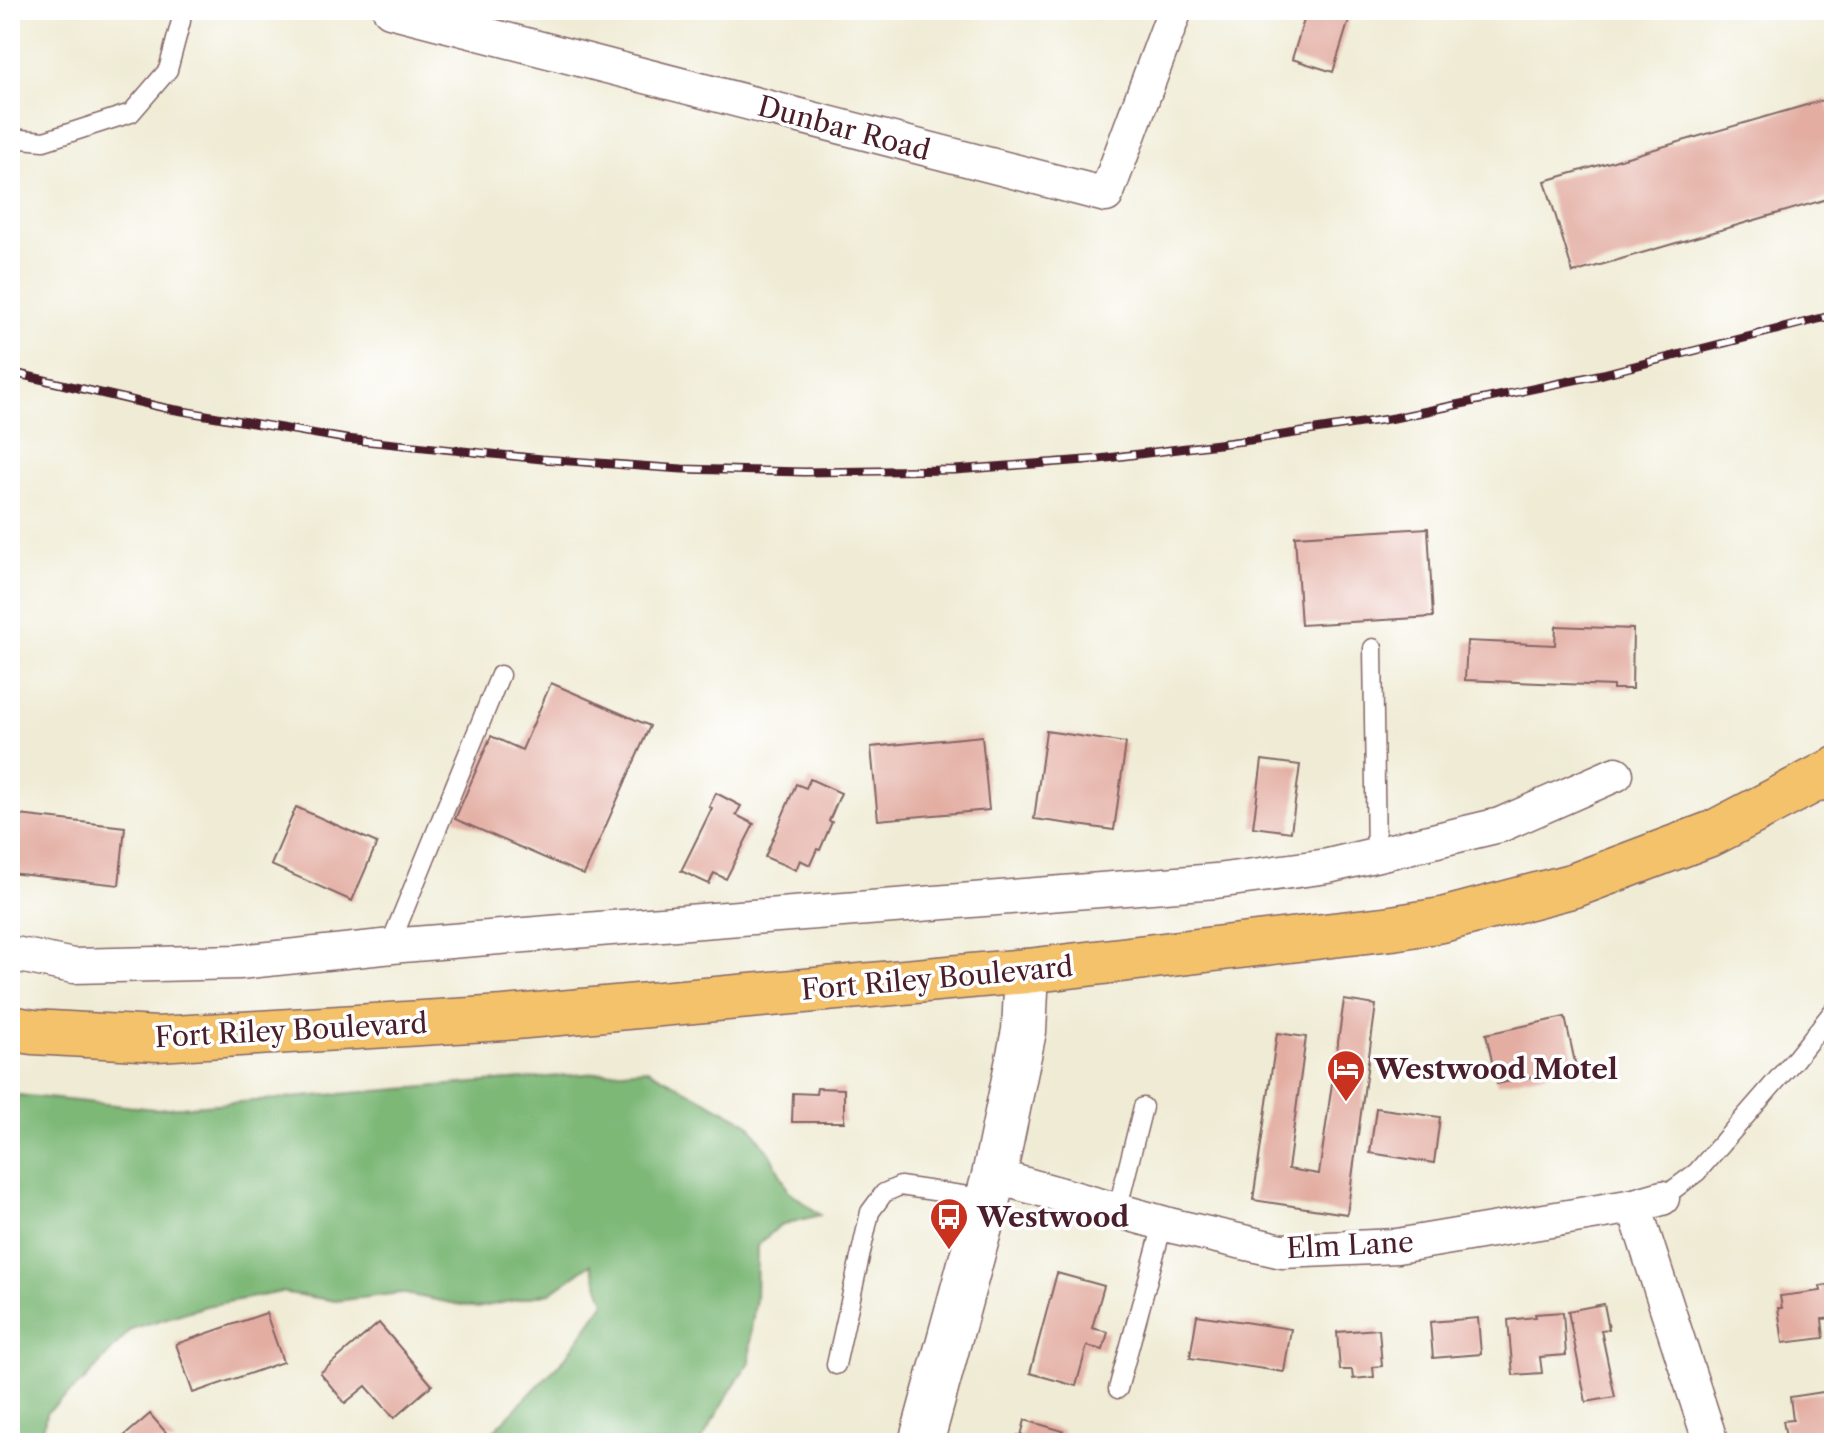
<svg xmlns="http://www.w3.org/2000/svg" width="1844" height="1453" font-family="'Libre Caslon Text',serif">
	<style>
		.forest { fill: #7db877; stroke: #646c51; stroke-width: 2 }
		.building { fill: #e3ada2 }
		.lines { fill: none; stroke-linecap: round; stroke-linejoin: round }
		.service-casing { stroke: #846666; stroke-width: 21 }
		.minor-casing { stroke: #846666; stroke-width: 37 }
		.tertiary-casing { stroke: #846666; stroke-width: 47 }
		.trunk-casing { stroke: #846666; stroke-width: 47 }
		.service { stroke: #fff; stroke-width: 18 }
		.minor { stroke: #fff; stroke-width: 34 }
		.tertiary { stroke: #fff; stroke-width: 44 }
		.trunk { stroke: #f4c26a; stroke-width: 44 }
		.rail-casing { stroke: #4a1f2b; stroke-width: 9 }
		.rail { stroke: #fff; stroke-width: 6; stroke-dasharray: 18; stroke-linecap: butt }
		.labels { text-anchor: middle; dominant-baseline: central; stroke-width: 7; stroke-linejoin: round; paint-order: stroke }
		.street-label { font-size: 28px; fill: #4a1f2b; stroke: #fff }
		.poi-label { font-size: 28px; font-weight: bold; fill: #4a1f2b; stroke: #fff; text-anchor: start }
	</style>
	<rect width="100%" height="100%" fill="#fff"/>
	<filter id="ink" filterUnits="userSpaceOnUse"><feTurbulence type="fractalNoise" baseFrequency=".0125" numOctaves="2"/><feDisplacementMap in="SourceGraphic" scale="16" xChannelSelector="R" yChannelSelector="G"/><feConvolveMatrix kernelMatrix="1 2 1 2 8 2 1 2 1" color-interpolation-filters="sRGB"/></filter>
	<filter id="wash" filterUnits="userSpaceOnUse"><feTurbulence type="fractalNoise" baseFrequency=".006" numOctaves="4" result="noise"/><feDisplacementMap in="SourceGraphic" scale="32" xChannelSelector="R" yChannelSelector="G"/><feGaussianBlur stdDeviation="1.8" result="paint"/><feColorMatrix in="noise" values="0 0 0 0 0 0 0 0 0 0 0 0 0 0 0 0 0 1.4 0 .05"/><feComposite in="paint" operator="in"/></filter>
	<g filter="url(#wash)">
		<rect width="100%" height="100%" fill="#efebd4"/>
		<polygon class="forest" points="647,1069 748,1123 771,1155 788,1190 820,1215 780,1225 757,1246 756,1298 751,1329 750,1362 732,1388 700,1443 482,1443 566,1357 605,1302 591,1264 550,1293 477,1308 400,1293 336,1301 281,1292 206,1306 131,1329 85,1380 46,1413 41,1443 10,1443 10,1099 18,1095 155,1109"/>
		<g id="blocks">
			<g class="building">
				<polygon points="1307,10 1352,10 1333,72 1292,59"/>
				<polygon points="1827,99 1834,124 1834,197 1573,273 1545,181"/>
				<polygon points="10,236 18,237 11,268 10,268"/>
				<polygon points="1428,528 1433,617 1301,625 1295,536"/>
				<polygon points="1556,626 1633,629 1632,689 1613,689 1613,686 1465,680 1467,641 1555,645"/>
				<polygon points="551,683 650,726 584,875 455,819 491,736 522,750"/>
				<polygon points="1046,731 1126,743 1114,830 1034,819"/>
				<polygon points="982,736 989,810 878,820 871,747"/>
				<polygon points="1262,760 1300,765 1291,832 1253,827"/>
				<polygon points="810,779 841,793 829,821 832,822 820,850 817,849 810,865 800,860 796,870 765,857 796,784 806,788"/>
				<polygon points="716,793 741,806 736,815 754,824 726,879 714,873 709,884 681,871 712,808 709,807"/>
				<polygon points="296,807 377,843 352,901 271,865"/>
				<polygon points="10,814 125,827 119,885 10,873"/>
				<polygon points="1344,1000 1376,1005 1347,1214 1253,1200 1277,1033 1306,1037 1288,1169 1319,1174"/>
				<polygon points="1565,1017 1576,1067 1497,1084 1486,1034"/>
				<polygon points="817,1088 844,1089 844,1122 792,1122 793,1093 816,1094"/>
				<polygon points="1376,1108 1440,1117 1434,1163 1370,1153"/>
				<polygon points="1057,1273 1104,1286 1092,1328 1108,1332 1103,1350 1087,1346 1076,1386 1030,1373"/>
				<polygon points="1834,1284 1834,1318 1822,1319 1824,1338 1783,1343 1778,1308 1782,1308 1780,1296 1821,1291 1820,1286"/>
				<polygon points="1604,1304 1609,1329 1601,1330 1615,1397 1586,1402 1568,1311"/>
				<polygon points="1563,1312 1566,1355 1540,1357 1542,1373 1513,1375 1508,1320 1536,1317 1535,1314"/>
				<polygon points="266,1313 283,1362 193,1393 176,1344"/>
				<polygon points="1197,1315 1291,1329 1284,1372 1190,1358"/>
				<polygon points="1478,1318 1481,1354 1433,1358 1430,1322"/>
				<polygon points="379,1323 432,1385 394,1418 366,1386 345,1403 320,1373"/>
				<polygon points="1379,1329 1382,1366 1373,1367 1374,1377 1353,1379 1352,1370 1340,1370 1337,1332"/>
				<polygon points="1830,1391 1834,1419 1834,1443 1787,1443 1783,1421 1793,1420 1790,1397"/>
				<polygon points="150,1414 175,1443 116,1443"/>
				<polygon points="1025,1420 1063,1431 1060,1443 1015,1443 1018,1435 1021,1436"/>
			</g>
		</g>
	</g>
	<g filter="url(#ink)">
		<use href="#blocks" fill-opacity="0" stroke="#846666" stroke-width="2"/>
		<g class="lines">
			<defs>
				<g id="service">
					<polyline points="10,138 44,141 131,113 168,70 181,21 181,10"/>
					<polyline points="1373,648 1376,855"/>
					<polyline points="389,947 500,675"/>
					<polyline points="1662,1198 1697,1172 1796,1058 1834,1010"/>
					<polyline points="1117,1211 1143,1107"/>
					<polyline points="836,1365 870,1212 884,1193 900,1186 988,1199"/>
					<polyline points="1118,1389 1163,1224"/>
				</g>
				<g id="minor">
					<polyline points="390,10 1106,195 1175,10"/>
					<polyline points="10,953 73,966 239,962 402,945 611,928 1216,881 1328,866 1500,825 1616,774"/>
					<polyline points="994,1176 1173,1226 1282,1251 1397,1246 1634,1206 1662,1198"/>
					<polyline points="1634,1206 1711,1443"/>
				</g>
				<polyline id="tertiary" points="921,1443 994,1176 1024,1031 1027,971"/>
				<polyline id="trunk" points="10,1028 33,1032 157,1039 504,1018 1027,971 1392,928 1442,920 1575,885 1713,833 1834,770"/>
			</defs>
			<use href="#service" class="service-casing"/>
			<use href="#minor" class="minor-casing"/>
			<use href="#tertiary" class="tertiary-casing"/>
			<use href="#trunk" class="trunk-casing"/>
			<use href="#service" class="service"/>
			<use href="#minor" class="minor"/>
			<use href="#tertiary" class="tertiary"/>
			<use href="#trunk" class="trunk"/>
			<defs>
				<polyline id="rail" points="10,372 165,408 346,439 542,459 682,469 804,472 955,470 1099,459 1250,440 1394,418 1603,374 1834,315"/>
			</defs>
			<use href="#rail" class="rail-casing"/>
			<use href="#rail" class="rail"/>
		</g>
	</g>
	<defs>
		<symbol id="hotel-pin" viewBox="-11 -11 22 30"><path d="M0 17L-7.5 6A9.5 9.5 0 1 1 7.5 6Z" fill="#c8321e" stroke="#fff"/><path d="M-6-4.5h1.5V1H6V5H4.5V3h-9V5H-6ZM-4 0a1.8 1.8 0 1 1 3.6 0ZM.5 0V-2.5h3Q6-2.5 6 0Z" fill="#fff"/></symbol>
		<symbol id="bus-pin" viewBox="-11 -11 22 30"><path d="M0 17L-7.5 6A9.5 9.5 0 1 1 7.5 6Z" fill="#c8321e" stroke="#fff"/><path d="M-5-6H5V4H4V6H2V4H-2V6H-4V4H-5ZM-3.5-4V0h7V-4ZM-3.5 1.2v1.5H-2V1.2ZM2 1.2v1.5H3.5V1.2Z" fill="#fff"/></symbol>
	</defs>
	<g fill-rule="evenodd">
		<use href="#hotel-pin" x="1324" y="1047" width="44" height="60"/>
		<use href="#bus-pin" x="927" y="1195" width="44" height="60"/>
	</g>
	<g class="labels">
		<g class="street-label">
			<text transform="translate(844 128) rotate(15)">Dunbar Road</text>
			<text transform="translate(937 978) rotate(-5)">Fort Riley Boulevard</text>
			<text transform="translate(291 1030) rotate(-3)">Fort Riley Boulevard</text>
			<text transform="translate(1350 1245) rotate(-3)">Elm Lane</text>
		</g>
		<g class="poi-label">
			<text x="1374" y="1069">Westwood Motel</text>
			<text x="977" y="1217">Westwood</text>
		</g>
	</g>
	<rect width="1844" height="1453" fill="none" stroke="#fff" stroke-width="40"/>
</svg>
